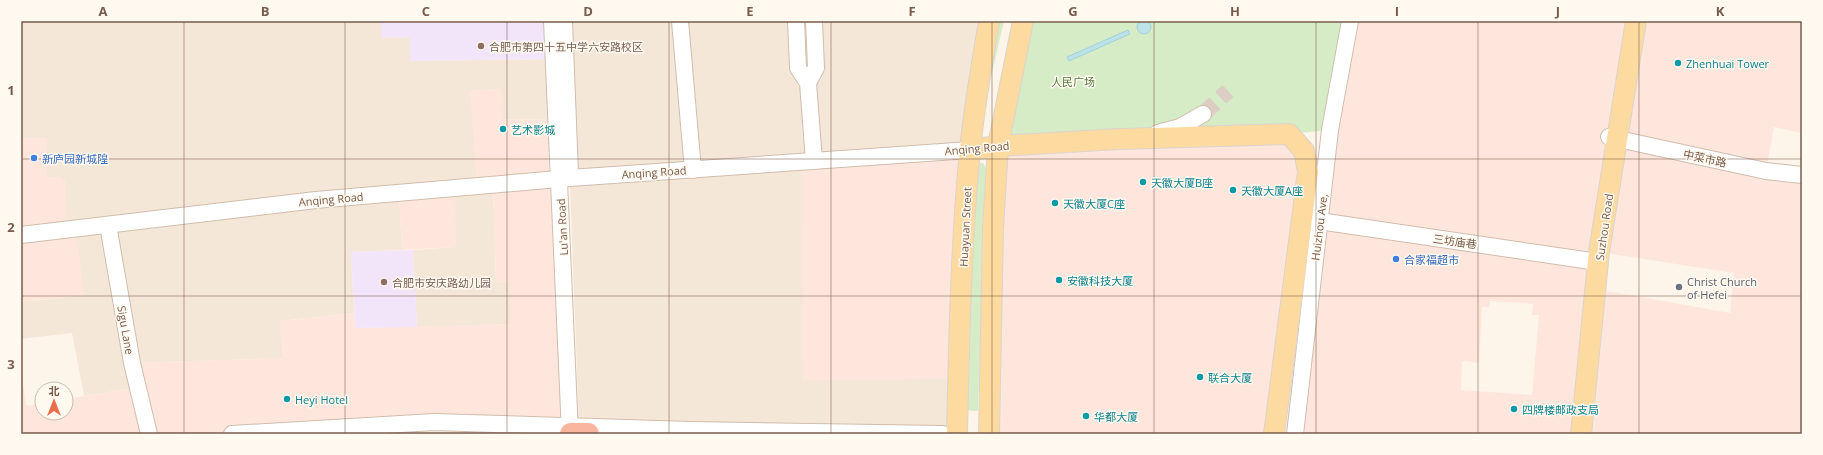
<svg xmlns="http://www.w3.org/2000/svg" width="1823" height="455" font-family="'Open Sans','Noto Sans SC',sans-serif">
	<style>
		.residential { fill: #f5e7d7 }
		.commercial { fill: #fee6dc; fill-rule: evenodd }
		.education { fill: #f2e5fa }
		.green { fill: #d6ecc6 }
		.water { fill: #bce2e8; stroke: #a1d2db }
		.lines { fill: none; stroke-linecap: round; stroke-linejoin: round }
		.minor-tunnel { stroke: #dccec2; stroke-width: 16; stroke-dasharray: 16 8; stroke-linecap: butt }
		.minor-casing { stroke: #d0bdad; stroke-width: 18 }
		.major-casing { stroke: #dcd4d0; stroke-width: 22 }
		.highway-casing { stroke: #dcd4d0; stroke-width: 24 }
		.minor { stroke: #fff; stroke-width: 16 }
		.major { stroke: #fddaa0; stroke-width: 20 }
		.highway { stroke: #f9b59e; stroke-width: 22 }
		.grid { fill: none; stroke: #795b4b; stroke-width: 1; stroke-opacity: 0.55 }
		.education-dot { fill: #8d6e63; stroke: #fff9f0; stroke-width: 1.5 }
		.culture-dot { fill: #0f9aa8; stroke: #fff9f0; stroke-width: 1.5 }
		.shop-dot { fill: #3f7fe0; stroke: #fff9f0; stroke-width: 1.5 }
		.worship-dot { fill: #6b7280; stroke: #fff9f0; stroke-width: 1.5 }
		.labels { text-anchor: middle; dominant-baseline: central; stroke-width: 3; stroke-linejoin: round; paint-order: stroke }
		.education-label { font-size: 11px; fill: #785e54; stroke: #fff9f0; text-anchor: start }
		.culture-label { font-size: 11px; fill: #0d838f; stroke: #fff9f0; text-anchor: start }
		.park-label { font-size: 11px; fill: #517a3f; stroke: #fff9f0 }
		.street-label { font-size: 11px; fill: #795b4b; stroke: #fff9f0 }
		.shop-label { font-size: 11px; fill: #366cbe; stroke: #fff9f0; text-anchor: start }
		.worship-label { font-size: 11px; fill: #5b616d; stroke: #fff9f0; text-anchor: start }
		.neatline { fill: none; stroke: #795b4b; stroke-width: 1.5 }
		.grid-label { font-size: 13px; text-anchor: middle; font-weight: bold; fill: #795b4b }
	</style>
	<rect width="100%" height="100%" fill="#fdf5e9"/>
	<g class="residential">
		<polygon points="21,21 381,21 381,38 410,37 410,61 553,59 557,120 502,119 500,89 470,91 493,185 496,282 510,282 510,324 417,327 413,250 456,247 399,193 402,250 351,252 354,313 280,321 283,358 132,363 138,387 84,396 72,333 21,339 21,302 84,295 67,230 64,180 62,180 62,177 47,177 47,138 21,139"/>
		<polygon points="564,21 989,21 958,379 957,434 579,426"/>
	</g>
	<g class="commercial">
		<path d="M1350 21H1628L1573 434H1295ZM1490 301 1533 304 1532 315H1539L1532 395 1461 390 1462 361 1479 363 1482 307H1489Z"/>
		<polygon points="1636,21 1802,21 1802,133 1774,127 1766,171 1802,175 1802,434 1581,434 1596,289 1730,313 1734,273 1599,252"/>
		<polygon points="500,89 503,119 557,120 570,426 232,434 21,434 21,369 26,406 42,403 42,413 66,413 66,399 138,387 132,363 283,358 280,321 354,313 355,328 510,324 510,283 496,283 493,185 477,186 470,91"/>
		<polygon points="1289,134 1304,151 1274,434 989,434 998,146"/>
		<polygon points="47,138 47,177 62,177 62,180 65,180 67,229 76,229 84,295 21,302 21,139"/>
		<polygon points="970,150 958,379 803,380 802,162"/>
		<polygon points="455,188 456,247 402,250 399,193"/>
	</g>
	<g class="education">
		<polygon points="381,21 552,21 553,59 410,61 410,37 381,38"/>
		<polygon points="413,250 417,327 355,328 351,252"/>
	</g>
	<g class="green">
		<polygon points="992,21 1004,21 983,111"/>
		<polygon points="1350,21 1330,130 1289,134 998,146 1023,22"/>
		<polygon points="977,163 983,163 986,169 978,411 961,410"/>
	</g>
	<g class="water">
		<circle cx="1144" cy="27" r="7"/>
		<polygon points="1128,30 1130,34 1069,61 1067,57"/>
	</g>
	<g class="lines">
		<polyline class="minor-tunnel" points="1203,114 1228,91"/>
		<defs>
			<g id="minor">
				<polyline points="552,21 570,434"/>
				<polyline points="564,21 570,174"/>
				<polyline points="680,21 693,170"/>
				<polyline points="796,21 798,68 808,83 814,161"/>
				<polyline points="808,83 816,68 814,21"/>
				<polyline points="1158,133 1180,127 1203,114"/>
				<polyline points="1609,137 1766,171 1802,175"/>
				<polyline points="1319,221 1591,261"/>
				<polyline points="108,225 132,363 149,434"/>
				<polyline points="21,235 316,200 570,178 970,150"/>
				<polyline points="232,434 434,422 690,430 943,434"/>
				<polyline points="1295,434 1330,130 1350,21"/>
			</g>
			<g id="major">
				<polyline points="970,150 998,146 1120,139 1289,134 1304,151 1308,172 1274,434"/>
				<path d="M957 434C959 339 961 244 970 150 974 107 982 64 989 21"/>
				<polyline points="989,434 993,229 998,146 1023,21"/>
				<polyline points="1581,434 1599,252 1636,21"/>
			</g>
			<polyline id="highway" points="571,434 588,434"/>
		</defs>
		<use href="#minor" class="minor-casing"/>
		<use href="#major" class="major-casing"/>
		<use href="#highway" class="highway-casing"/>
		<use href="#minor" class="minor"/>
		<use href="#major" class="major"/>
		<use href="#highway" class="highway"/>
	</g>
	<path class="grid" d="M184 21V434M345 21V434M507 21V434M669 21V434M831 21V434M992 21V434M1154 21V434M1316 21V434M1478 21V434M1639 21V434M21 159H1802M21 296H1802"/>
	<g class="education-dot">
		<circle cx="481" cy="46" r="4"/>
		<circle cx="384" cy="282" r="4"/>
	</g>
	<g class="culture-dot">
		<circle cx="1678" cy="63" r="4"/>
		<circle cx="503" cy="129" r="4"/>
		<circle cx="1143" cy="182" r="4"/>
		<circle cx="1233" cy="190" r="4"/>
		<circle cx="1055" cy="203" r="4"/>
		<circle cx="1059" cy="280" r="4"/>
		<circle cx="1200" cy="377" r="4"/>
		<circle cx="287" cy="399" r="4"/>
		<circle cx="1514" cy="409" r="4"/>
		<circle cx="1086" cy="416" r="4"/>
	</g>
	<g class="shop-dot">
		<circle cx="34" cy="158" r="4"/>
		<circle cx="1396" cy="259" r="4"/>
	</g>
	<circle class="worship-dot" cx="1679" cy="287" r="4"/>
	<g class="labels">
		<g class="education-label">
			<text x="489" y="46">合肥市第四十五中学六安路校区</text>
			<text x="392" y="282">合肥市安庆路幼儿园</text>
		</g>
		<g class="culture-label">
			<text x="1686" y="63">Zhenhuai Tower</text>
			<text x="511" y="129">艺术影城</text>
			<text x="1151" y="182">天徽大厦B座</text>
			<text x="1241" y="190">天徽大厦A座</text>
			<text x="1063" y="203">天徽大厦C座</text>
			<text x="1067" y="280">安徽科技大厦</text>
			<text x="1208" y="377">联合大厦</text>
			<text x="295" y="399">Heyi Hotel</text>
			<text x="1522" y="409">四牌楼邮政支局</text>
			<text x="1094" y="416">华都大厦</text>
		</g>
		<g class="park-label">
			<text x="1073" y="81">人民广场</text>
		</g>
		<g class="street-label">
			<text transform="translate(977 148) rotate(-5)">Anqing Road</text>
			<text transform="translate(1705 158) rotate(12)">中菜市路</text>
			<text transform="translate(654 172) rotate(-4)">Anqing Road</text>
			<text transform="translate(331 199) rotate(-5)">Anqing Road</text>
			<text transform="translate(562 227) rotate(-93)">Lu'an Road</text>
			<text transform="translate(965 227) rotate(-87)">Huayuan Street</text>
			<text transform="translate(1319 227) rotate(-83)">Huizhou Ave,</text>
			<text transform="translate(1604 227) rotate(-82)">Suzhou Road</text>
			<text transform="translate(1455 241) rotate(8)">三坊庙巷</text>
			<text transform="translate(126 330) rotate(80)">Sigu Lane</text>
		</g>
		<g class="shop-label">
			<text x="42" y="158">新庐园新城隍</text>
			<text x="1404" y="259">合家福超市</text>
		</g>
		<g class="worship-label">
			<text x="1687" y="281">Christ Church<tspan x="1687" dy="13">of Hefei</tspan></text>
		</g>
	</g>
	<rect width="1823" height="455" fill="none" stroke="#fff9f0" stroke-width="44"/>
	<g transform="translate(54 401)"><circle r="19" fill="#fff9f0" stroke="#c9baae"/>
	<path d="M0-3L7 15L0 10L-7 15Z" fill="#eb6d4a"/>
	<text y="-6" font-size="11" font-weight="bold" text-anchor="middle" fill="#795b4b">北</text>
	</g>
	<rect x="22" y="22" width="1779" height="411" class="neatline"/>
	<g class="grid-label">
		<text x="103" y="16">A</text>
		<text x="265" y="16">B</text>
		<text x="426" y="16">C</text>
		<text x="588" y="16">D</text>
		<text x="750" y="16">E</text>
		<text x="912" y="16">F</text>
		<text x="1073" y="16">G</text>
		<text x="1235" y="16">H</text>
		<text x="1397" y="16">I</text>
		<text x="1558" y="16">J</text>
		<text x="1720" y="16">K</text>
		<text x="11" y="95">1</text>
		<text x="11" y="232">2</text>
		<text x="11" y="369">3</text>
	</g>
</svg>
